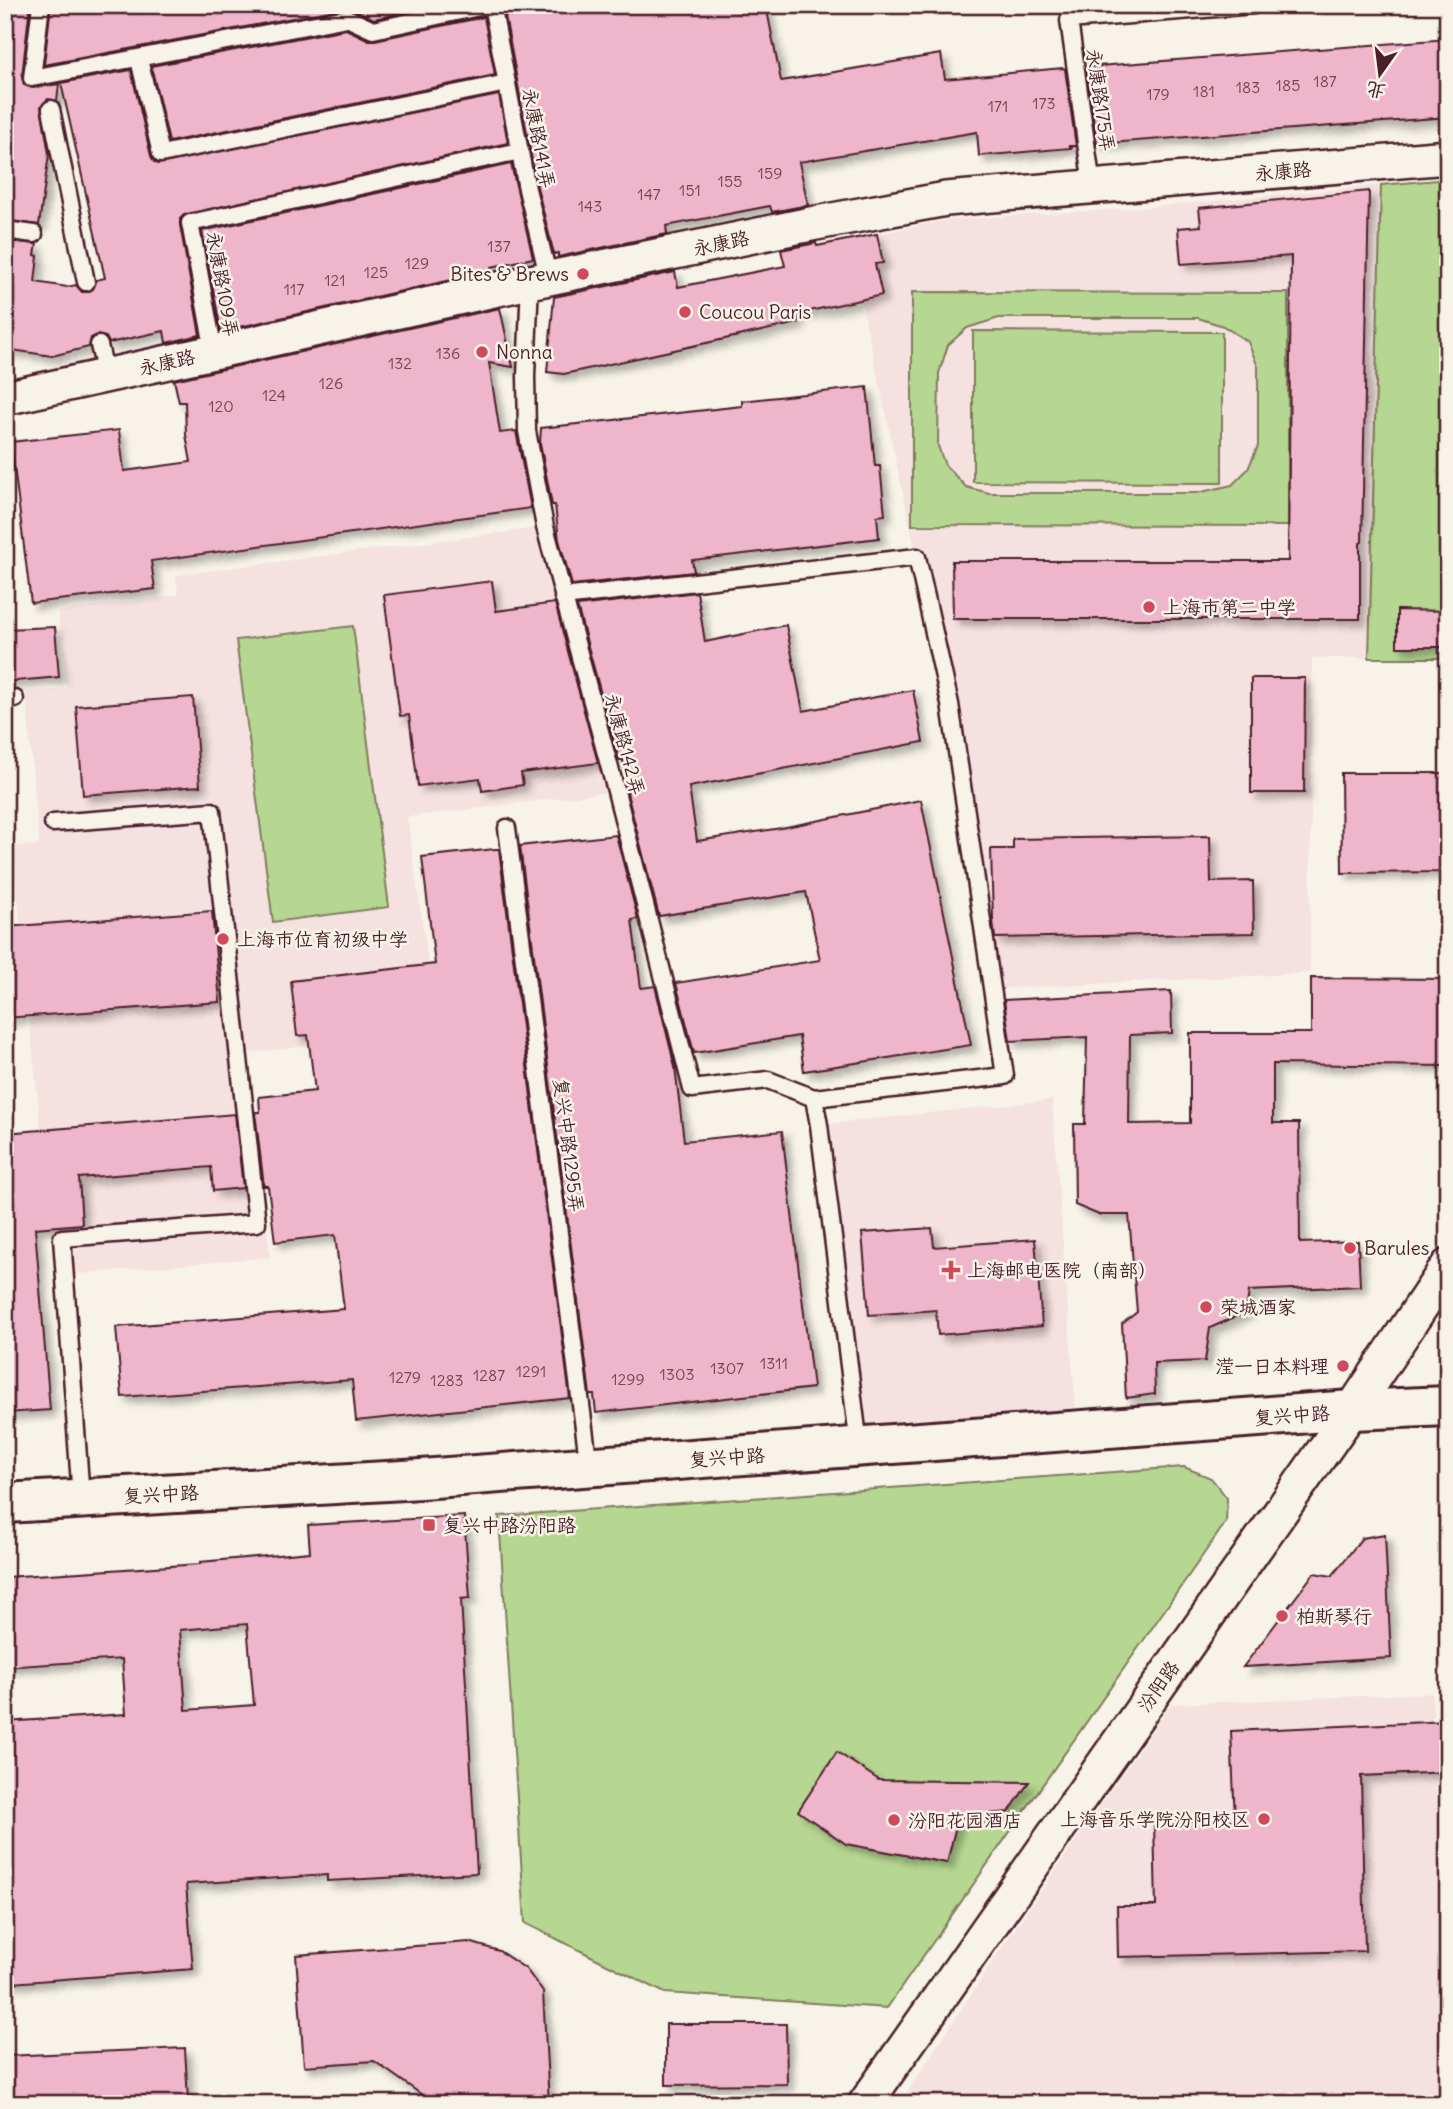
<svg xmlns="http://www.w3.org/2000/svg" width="1453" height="2109" font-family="Delius,'LXGW WenKai TC',sans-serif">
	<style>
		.built { fill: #f5e1df }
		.green { fill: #b6d791; stroke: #807b5e; stroke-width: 2; fill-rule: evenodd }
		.building { fill: #efb6cb; stroke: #4a1f2b; stroke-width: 2; fill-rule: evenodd; filter: url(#shadow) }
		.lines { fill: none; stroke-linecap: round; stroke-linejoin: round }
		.lane-casing { stroke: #4a1f2b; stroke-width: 21 }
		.street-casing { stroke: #4a1f2b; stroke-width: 38 }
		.secondary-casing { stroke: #4a1f2b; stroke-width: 44 }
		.lane { stroke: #f7f3e8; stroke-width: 16 }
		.street { stroke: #f7f3e8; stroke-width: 33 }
		.secondary { stroke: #f7f3e8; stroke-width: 38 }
		.poi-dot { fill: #d1495b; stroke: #f7f3e8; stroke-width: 2.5 }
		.labels { text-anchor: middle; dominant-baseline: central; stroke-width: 5; stroke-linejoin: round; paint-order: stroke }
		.number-label { font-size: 16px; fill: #734553 }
		.street-label { font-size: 19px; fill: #4a1f2b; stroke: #f7f3e8 }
		.poi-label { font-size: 19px; fill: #4a1f2b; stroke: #f7f3e8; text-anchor: start }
	</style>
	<defs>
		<filter id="shadow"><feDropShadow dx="6" dy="6" stdDeviation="3.5" flood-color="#0004"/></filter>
	</defs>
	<rect width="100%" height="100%" fill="#f7f3e8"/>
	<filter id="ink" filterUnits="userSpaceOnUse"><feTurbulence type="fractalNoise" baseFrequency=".0143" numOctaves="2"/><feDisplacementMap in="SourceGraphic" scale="14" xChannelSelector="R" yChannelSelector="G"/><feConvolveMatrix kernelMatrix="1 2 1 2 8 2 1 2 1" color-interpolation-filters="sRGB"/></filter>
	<g filter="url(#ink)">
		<g class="built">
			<polygon points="1381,185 1369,658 1312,658 1310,973 992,989 917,557 848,240 947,220 1138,208"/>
			<polygon points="545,527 616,791 407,817 438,1031 248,1053 270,1257 55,1276 13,847 39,845 26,692 67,689 58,611 178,595 176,575"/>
			<polygon points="1052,1100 1076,1414 857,1431 819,1125"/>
			<polygon points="1432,1693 1448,2061 1448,2104 899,2104 1011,1934 1171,1704"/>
		</g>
		<g class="green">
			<polygon points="1448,179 1448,658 1369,658 1381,185"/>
			<path d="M912 292 1288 293V526L912 525ZM999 318H1198L1223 326 1248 342 1258 367V446L1248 469 1232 485 1197 493H989L966 487 945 465 938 446 939 373 948 345 967 328Z"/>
			<polygon points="973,331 1222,332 1222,483 973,482"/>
			<polygon points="353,626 389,907 273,922 236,640"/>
			<polygon points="1184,1467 1211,1478 1227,1498 1226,1522 887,2008 665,1993 525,1923 499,1516"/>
		</g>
		<g class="building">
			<polygon points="5,5 30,5 22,77 24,85 33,88 59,84 57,101 48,99 41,106 49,154 39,225 5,220"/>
			<polygon points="51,5 437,5 374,19 351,8 345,8 44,65"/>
			<polygon points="559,5 766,5 781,81 941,54 945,79 1063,68 1065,69 1076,146 1070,146 1071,148 979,156 977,132 799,162 808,205 772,212 770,206 666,226 667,234 558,257 558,253 554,254 537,187 505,16"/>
			<polygon points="484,17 495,75 169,142 151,66 346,29 369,40 375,40"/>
			<polygon points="1448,39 1448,117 1097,144 1086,67"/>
			<polygon points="131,70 151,156 154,162 158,164 499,95 508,143 184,215 180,219 180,225 200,335 166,343 164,331 109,343 106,337 97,335 91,338 89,347 52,356 5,349 5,241 37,244 35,255 38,256 35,282 67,287 76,285 82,292 87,292 93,289 96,280 105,278 61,83"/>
			<polygon points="511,164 533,258 491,267 492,271 221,331 202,231"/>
			<polygon points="1369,191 1362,542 1360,543 1360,619 953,619 952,561 1288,561 1291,256 1181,264 1178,228 1201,226 1199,208"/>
			<polygon points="877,234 883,263 875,264 882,295 796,314 798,323 564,374 547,372 554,297 675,272 678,287 785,266 781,250 816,243 817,246"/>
			<polygon points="500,308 513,367 489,363 500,433 516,431 531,508 151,561 155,589 31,603 11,442 119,430 124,471 191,462 186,435 185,402 179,402 174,380"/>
			<polygon points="867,387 875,466 880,466 885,515 877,516 879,538 692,560 694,572 572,585 559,540 555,505 552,505 540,443 541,428 742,406 742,401"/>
			<polygon points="492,581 496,611 555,603 598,763 521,773 523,785 482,791 480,778 418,786 409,715 400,716 384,595"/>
			<polygon points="697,592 705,642 786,625 803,711 913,690 923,742 689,787 697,841 781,828 921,800 971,1045 804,1071 799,1036 694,1053 676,983 820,960 806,892 659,916 628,797 623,760 619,760 577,606"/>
			<polygon points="1397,610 1448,611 1448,647 1397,647"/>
			<polygon points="55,627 59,677 5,682 5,629"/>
			<polygon points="1251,678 1305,678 1304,793 1251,793"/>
			<polygon points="193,697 200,786 83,795 76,706"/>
			<polygon points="1341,773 1448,773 1448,872 1342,873"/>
			<polygon points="616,835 638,919 632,920 641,988 655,986 675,1067 684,1141 782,1131 813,1388 596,1413 594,1395 590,1395 520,846"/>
			<polygon points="1210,836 1211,882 1253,881 1254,933 995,938 993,920 991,849 1013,849 1013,839"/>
			<polygon points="495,849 499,849 570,1398 356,1421 352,1380 122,1397 116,1327 344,1309 335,1235 275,1242 268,1186 264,1186 255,1112 260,1112 259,1097 315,1091 308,1035 297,1036 291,981 435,964 422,857"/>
			<polygon points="212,911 220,1002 5,1018 5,927"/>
			<polygon points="1311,978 1448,979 1448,1066 1273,1064 1273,1123 1299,1123 1300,1243 1358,1241 1360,1286 1249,1291 1246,1312 1210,1328 1205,1361 1154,1363 1155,1394 1126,1398 1122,1324 1137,1312 1129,1215 1099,1215 1075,1205 1074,1124 1085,1124 1087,1037 1010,1041 1004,1000 1171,991 1172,1033 1130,1035 1129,1124 1190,1123 1190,1033 1311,1033"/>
			<polygon points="235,1114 243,1188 213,1191 211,1167 79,1178 82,1224 35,1228 50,1410 5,1413 5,1133"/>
			<polygon points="932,1228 934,1247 1035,1239 1042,1326 938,1335 936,1310 869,1315 862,1233"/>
			<path d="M464 1516 470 1598 461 1599 477 1873 327 1881V1875L186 1884 193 1969 12 1983 5 1910V1722L126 1714 122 1659 5 1667V1577L200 1564V1562L310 1552 308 1525ZM247 1624 254 1705 186 1710 180 1630Z"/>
			<polygon points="1385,1534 1391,1658 1243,1667 1314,1573 1332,1576 1362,1538"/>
			<polygon points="1448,1721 1448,1772 1361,1776 1365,1951 1118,1957 1117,1906 1156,1906 1154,1822 1235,1820 1231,1731"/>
			<polygon points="837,1752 879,1780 1029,1782 1009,1812 958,1817 947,1863 846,1844 798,1811"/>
			<polygon points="469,1942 499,1951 526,1969 543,1992 549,2104 435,2104 374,2061 304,2066 296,1955"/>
			<polygon points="666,2024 786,2024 787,2084 666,2085"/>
			<polygon points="185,2048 188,2100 105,2104 5,2104 5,2056"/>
		</g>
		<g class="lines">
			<defs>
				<g id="lane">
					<polyline points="41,5 32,78 347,18 373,30 488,5"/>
					<polyline points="492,5 527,189 549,279"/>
					<polyline points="139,59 161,154 507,83"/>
					<polyline points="51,109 86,282"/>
					<polyline points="1092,186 1069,20 1254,5"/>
					<polyline points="5,230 34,234"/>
					<polyline points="530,282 526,376 527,431 545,527 616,791 692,1089 768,1080 814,1098 1005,1076 950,704 917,557 563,597"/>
					<polyline points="99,345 106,375"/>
					<polyline points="214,352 190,223 520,151"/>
					<polyline points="5,700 15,699"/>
					<polyline points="53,823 212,811 257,1223 62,1238 81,1498"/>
					<polyline points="507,828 589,1467"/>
					<polyline points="814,1098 819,1125 859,1446"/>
				</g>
				<g id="street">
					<polyline points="5,398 530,282 811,224 946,199 1448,157"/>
					<polyline points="865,2104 1352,1410 1448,1266"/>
				</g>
				<polyline id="secondary" points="5,1503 421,1479 1352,1410 1448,1406"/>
			</defs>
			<use href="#lane" class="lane-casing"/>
			<use href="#street" class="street-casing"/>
			<use href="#secondary" class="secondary-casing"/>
			<use href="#lane" class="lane"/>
			<use href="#street" class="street"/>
			<use href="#secondary" class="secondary"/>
		</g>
	</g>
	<g class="poi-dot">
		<circle cx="583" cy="274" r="7"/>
		<circle cx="685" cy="312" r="7"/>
		<circle cx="482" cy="352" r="7"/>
		<circle cx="1149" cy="607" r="7"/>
		<circle cx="223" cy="939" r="7"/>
		<circle cx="1350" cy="1248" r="7"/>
		<path d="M947.5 1259.5h7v7h7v7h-7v7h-7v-7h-7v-7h7z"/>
		<circle cx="1206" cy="1307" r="7"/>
		<circle cx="1343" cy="1366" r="7"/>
		<rect x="422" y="1518" width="14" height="14" rx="3.5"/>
		<circle cx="1282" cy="1616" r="7"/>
		<circle cx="1264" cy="1819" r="7"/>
		<circle cx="894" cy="1820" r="7"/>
	</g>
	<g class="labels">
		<g class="number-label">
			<text x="1325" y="81">187</text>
			<text x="1288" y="85">185</text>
			<text x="1248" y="87">183</text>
			<text x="1204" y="91">181</text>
			<text x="1158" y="94">179</text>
			<text x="1044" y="103">173</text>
			<text x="998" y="106">171</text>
			<text x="770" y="173">159</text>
			<text x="730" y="181">155</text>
			<text x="690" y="190">151</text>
			<text x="649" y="194">147</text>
			<text x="590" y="206">143</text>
			<text x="499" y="246">137</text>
			<text x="417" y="263">129</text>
			<text x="376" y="272">125</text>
			<text x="335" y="280">121</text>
			<text x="294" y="289">117</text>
			<text x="448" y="353">136</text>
			<text x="400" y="363">132</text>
			<text x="331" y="383">126</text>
			<text x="274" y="395">124</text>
			<text x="221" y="406">120</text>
			<text x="774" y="1363">1311</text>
			<text x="727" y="1368">1307</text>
			<text x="531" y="1371">1291</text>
			<text x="677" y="1374">1303</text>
			<text x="489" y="1375">1287</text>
			<text x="405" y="1377">1279</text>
			<text x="628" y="1379">1299</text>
			<text x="447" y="1380">1283</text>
		</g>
		<g class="street-label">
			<text transform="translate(1101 100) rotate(82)">永康路175弄</text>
			<text transform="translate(539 138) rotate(79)">永康路141弄</text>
			<text transform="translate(1283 171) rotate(-5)">永康路</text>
			<text transform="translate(721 243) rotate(-12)">永康路</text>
			<text transform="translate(223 284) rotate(80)">永康路109弄</text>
			<text transform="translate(167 362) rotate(-13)">永康路</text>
			<text transform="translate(625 744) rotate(75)">永康路142弄</text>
			<text transform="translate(569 1145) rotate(83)">复兴中路1295弄</text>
			<text transform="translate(1292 1415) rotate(-4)">复兴中路</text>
			<text transform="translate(727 1457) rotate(-4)">复兴中路</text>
			<text transform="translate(161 1494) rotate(-3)">复兴中路</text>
			<text transform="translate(1158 1686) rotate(-55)">汾阳路</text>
		</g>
		<g class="poi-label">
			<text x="569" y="274" text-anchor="end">Bites &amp; Brews</text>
			<text x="699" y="312">Coucou Paris</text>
			<text x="496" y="352">Nonna</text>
			<text x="1163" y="607">上海市第二中学</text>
			<text x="237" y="939">上海市位育初级中学</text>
			<text x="1364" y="1248">Barules</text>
			<text x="967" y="1270">上海邮电医院（南部）</text>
			<text x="1220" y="1307">荣城酒家</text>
			<text x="1329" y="1366" text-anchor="end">滢一日本料理</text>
			<text x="443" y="1525">复兴中路汾阳路</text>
			<text x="1296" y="1616">柏斯琴行</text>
			<text x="1250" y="1819" text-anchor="end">上海音乐学院汾阳校区</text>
			<text x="908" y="1820">汾阳花园酒店</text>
		</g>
	</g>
	<rect width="1453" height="2109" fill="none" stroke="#f7f3e8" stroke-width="28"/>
	<rect x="14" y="14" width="1425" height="2081" fill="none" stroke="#4a1f2b" stroke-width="2.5" filter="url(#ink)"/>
	<g transform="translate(1380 74) rotate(194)" stroke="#f7f3e8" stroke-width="5" paint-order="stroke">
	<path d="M0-5L12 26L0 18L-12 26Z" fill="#4a1f2b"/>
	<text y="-10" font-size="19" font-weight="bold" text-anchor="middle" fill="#4a1f2b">北</text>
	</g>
</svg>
